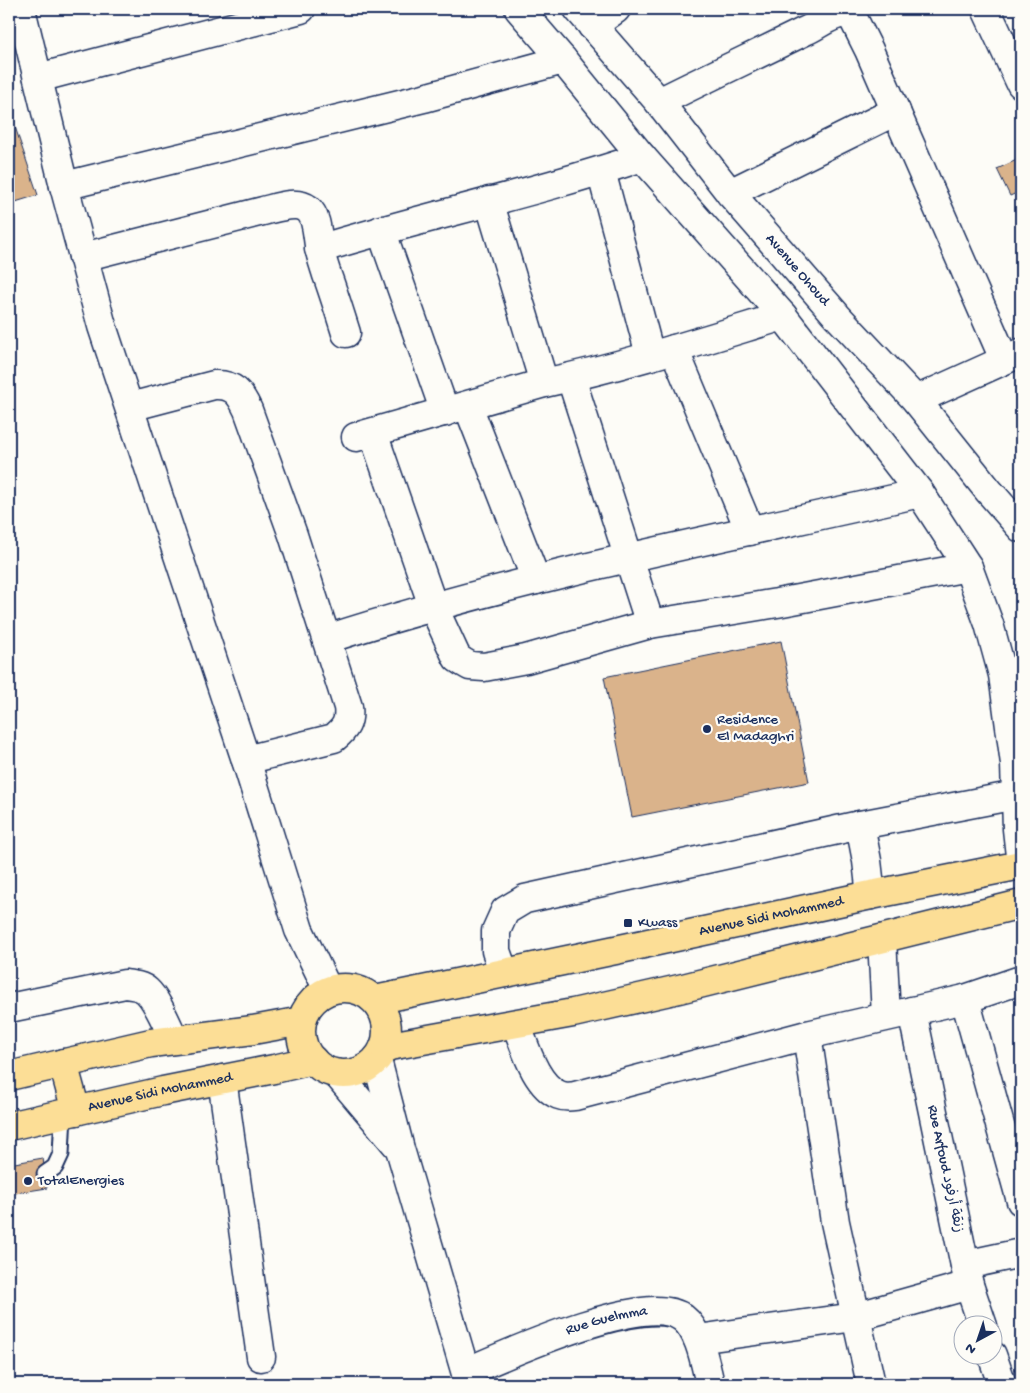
<svg xmlns="http://www.w3.org/2000/svg" width="1030" height="1393" font-family="'Gochi Hand','Playpen Sans Arabic',sans-serif">
	<style>
		.building { fill: #dab38b; stroke: #1b2f5e }
		.lines { fill: none; stroke-linecap: round; stroke-linejoin: round }
		.lane-casing { stroke: #1b2f5e; stroke-width: 19 }
		.street-casing { stroke: #1b2f5e; stroke-width: 31 }
		.primary-casing { stroke: #1b2f5e; stroke-width: 31 }
		.lane { stroke: #fdfcf7; stroke-width: 15 }
		.street { stroke: #fdfcf7; stroke-width: 28 }
		.primary { stroke: #fcde96; stroke-width: 28 }
		.poi-dot { fill: #1b2f5e; stroke: #fdfcf7; stroke-width: 2 }
		.labels { text-anchor: middle; dominant-baseline: central; stroke-width: 4.5; stroke-linejoin: round; paint-order: stroke }
		.street-label { font-size: 15px; fill: #1b2f5e; stroke: #fdfcf7 }
		.poi-label { font-size: 15px; fill: #1b2f5e; stroke: #fdfcf7; text-anchor: start }
	</style>
	<rect width="100%" height="100%" fill="#fdfcf7"/>
	<filter id="ink" filterUnits="userSpaceOnUse"><feTurbulence type="fractalNoise" baseFrequency=".02" numOctaves="2"/><feDisplacementMap in="SourceGraphic" scale="10" xChannelSelector="R" yChannelSelector="G"/><feConvolveMatrix kernelMatrix="1 2 1 2 8 2 1 2 1" color-interpolation-filters="sRGB"/></filter>
	<g filter="url(#ink)">
		<g class="building">
			<polygon points="179,9 197,9 181,14"/>
			<polygon points="9,109 38,195 9,204"/>
			<polygon points="1021,158 1021,191 1010,196 997,169"/>
			<polygon points="781,641 809,782 632,817 604,677"/>
			<polygon points="43,1158 47,1188 9,1194 9,1164"/>
		</g>
		<g class="lines">
			<defs>
				<polyline id="lane" points="45,1174 55,1167 61,1154 63,1114"/>
				<g id="street">
					<polyline points="21,9 64,186 102,326 246,760 299,930 328,990"/>
					<polyline points="519,9 563,60 642,157 783,316 920,493 968,567 989,624 1003,675 1015,764 1017,829 1021,865"/>
					<path id="s1" d="M578 9 659 102 730 193 837 316 916 400 988 490 1021 528"/>
					<polyline points="986,9 1021,84"/>
					<polyline points="592,26 616,9"/>
					<polyline points="38,78 301,9"/>
					<path d="M659 102C707 78 756 55 805 31 819 25 831 13 847 13L854 20 869 50 1004 359"/>
					<polyline points="601,171 650,355"/>
					<polyline points="64,186 424,98 563,60"/>
					<polyline points="730,193 896,111"/>
					<polyline points="489,201 544,383"/>
					<polyline points="381,230 445,412"/>
					<path d="M319 249C426 216 536 193 642 157"/>
					<path d="M83 257 263 211C276 208 296 200 308 209 317 217 317 234 319 245 320 255 324 265 327 275 334 294 340 314 346 333"/>
					<polyline points="674,349 750,531"/>
					<polyline points="571,378 650,624"/>
					<polyline points="916,400 1020,353"/>
					<polyline points="468,406 536,580"/>
					<path d="M130 407 214 385C234 384 240 393 248 410L293 535 348 707C350 722 345 729 334 738L246 760"/>
					<polyline points="373,433 433,606 457,658 463,662 470,666 484,667 526,659 650,624 777,603 968,567"/>
					<path d="M356 437 544 383C624 366 704 340 783 316"/>
					<path d="M327 639C521 576 722 538 920 493"/>
					<polyline points="860,825 867,861 871,895"/>
					<polyline points="882,939 886,1016"/>
					<polyline points="504,973 496,951 496,931 505,911 525,899 860,825 1016,795"/>
					<polyline points="965,999 1021,1201"/>
					<path d="M9 1008 125 984C133 985 142 986 147 991 157 1000 168 1027 174 1039"/>
					<polyline points="912,1011 969,1285 983,1326"/>
					<path d="M516 1024C525 1046 535 1085 559 1095 564 1097 569 1097 575 1096L807 1035 965 999 1021 980"/>
					<polyline points="807,1035 835,1222 871,1384"/>
					<polyline points="377,1060 400,1149 469,1384"/>
					<polyline points="337,1074 396,1144"/>
					<polyline points="222,1079 261,1357"/>
					<polyline points="965,1265 1021,1253"/>
					<polyline points="698,1339 855,1317 969,1285"/>
					<polyline points="992,1355 1002,1384"/>
					<path id="s2" d="M466 1372C505 1355 647 1290 683 1318 700 1331 705 1364 710 1384"/>
				</g>
				<g id="primary">
					<circle cx="344" cy="1031" r="43"/>
					<path id="s3" d="M375 1000 625 948 871 895 1021 865"/>
					<polyline points="384,1047 573,1013 679,989 1021,904"/>
					<polyline points="63,1063 76,1111"/>
					<polyline points="9,1076 151,1043 253,1030 302,1021"/>
					<path id="s4" d="M9 1126 163 1091 274 1069 313 1060"/>
				</g>
			</defs>
			<use href="#lane" class="lane-casing"/>
			<use href="#street" class="street-casing"/>
			<use href="#primary" class="primary-casing"/>
			<use href="#lane" class="lane"/>
			<use href="#street" class="street"/>
			<use href="#primary" class="primary"/>
		</g>
	</g>
	<g class="poi-dot">
		<circle cx="707" cy="729" r="5"/>
		<rect x="623" y="918" width="10" height="10" rx="2.5"/>
		<circle cx="28" cy="1181" r="5"/>
	</g>
	<g class="labels">
		<g class="street-label">
			<text stroke="none"><textPath href="#s1" startOffset="341">Avenue Ohoud</textPath></text>
			<text stroke="none"><textPath href="#s3" startOffset="405">Avenue Sidi Mohammed</textPath></text>
			<text stroke="none"><textPath href="#s4" startOffset="155">Avenue Sidi Mohammed</textPath></text>
			<text transform="translate(945 1169) rotate(78)">Rue Arfoud زنقة أرفود</text>
			<text stroke="none"><textPath href="#s2" startOffset="150">Rue Guelmma</textPath></text>
		</g>
		<g class="poi-label">
			<text x="717" y="720">Residence<tspan x="717" dy="17">El Madaghri</tspan></text>
			<text x="638" y="923">Kwass</text>
			<text x="38" y="1181">TotalEnergies</text>
		</g>
	</g>
	<rect width="1030" height="1393" fill="none" stroke="#fdfcf7" stroke-width="30"/>
	<rect x="15" y="15" width="1000" height="1363" fill="none" stroke="#1b2f5e" stroke-width="2" filter="url(#ink)"/>
	<g transform="translate(978 1340) rotate(220)"><circle r="24" fill="#fdfcf7" stroke="#a3aaba"/>
	<path d="M0-4L9 19L0 12L-9 19Z" fill="#1b2f5e"/>
	<text y="-8" font-size="14" font-weight="bold" text-anchor="middle" fill="#1b2f5e">N</text>
	</g>
</svg>
